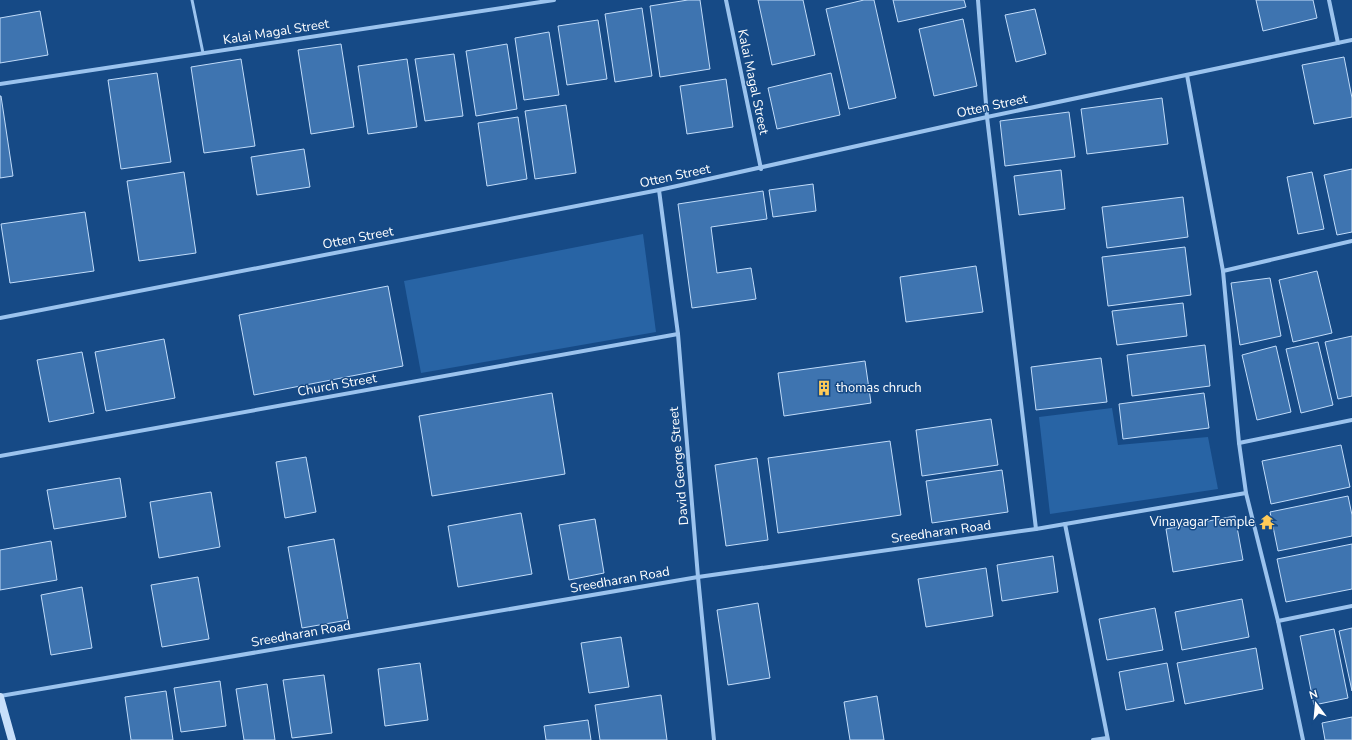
<svg xmlns="http://www.w3.org/2000/svg" width="1352" height="740" font-family="'Nunito Sans',sans-serif">
	<style>
		.green { fill: #2864a5 }
		.building { fill: #3e74b0; stroke: #c1dcfa }
		.lines { fill: none; stroke-linecap: round; stroke-linejoin: round }
		.lane { stroke: #9bc3ee; stroke-width: 3 }
		.street { stroke: #9bc3ee; stroke-width: 4 }
		.secondary { stroke: #c8dffa; stroke-width: 8 }
		.labels { text-anchor: middle; dominant-baseline: central; stroke-width: 3; stroke-linejoin: round; paint-order: stroke }
		.street-label { font-size: 13px; fill: #fff; stroke: #164a86 }
		.poi-label { font-size: 13px; fill: #fff; stroke: #164a86; text-anchor: start }
	</style>
	<rect width="100%" height="100%" fill="#164a86"/>
	<g class="green">
		<polygon points="643,234 656,332 421,373 404,281"/>
		<polygon points="1112,408 1118,445 1208,437 1218,489 1050,514 1039,417"/>
	</g>
	<g class="building">
		<polygon points="688,0 700,0 710,69 660,77 650,6"/>
		<polygon points="758,0 803,0 815,55 772,65"/>
		<polygon points="864,0 874,0 896,98 849,109 826,9"/>
		<polygon points="893,0 964,0 966,7 898,22"/>
		<polygon points="1256,0 1313,0 1317,18 1263,31"/>
		<polygon points="642,8 652,76 615,82 605,14"/>
		<polygon points="1035,9 1046,54 1016,62 1005,15"/>
		<polygon points="40,11 48,55 0,63 0,18"/>
		<polygon points="963,19 977,86 934,96 919,29"/>
		<polygon points="598,20 607,79 567,85 558,26"/>
		<polygon points="549,32 559,95 524,100 515,38"/>
		<polygon points="341,44 354,127 311,134 298,50"/>
		<polygon points="507,44 517,109 476,116 466,51"/>
		<polygon points="454,54 463,116 425,121 415,59"/>
		<polygon points="1344,57 1352,98 1352,117 1314,124 1302,65"/>
		<polygon points="241,59 255,146 204,153 191,67"/>
		<polygon points="407,59 417,127 368,134 358,66"/>
		<polygon points="157,73 171,162 121,169 108,80"/>
		<polygon points="831,73 840,115 777,129 768,88"/>
		<polygon points="726,79 733,127 687,134 680,86"/>
		<polygon points="0,96 1,96 13,176 0,178"/>
		<polygon points="1162,98 1168,144 1087,154 1081,109"/>
		<polygon points="566,105 576,173 535,179 525,111"/>
		<polygon points="1069,112 1075,157 1005,166 1000,121"/>
		<polygon points="518,117 527,179 487,186 478,123"/>
		<polygon points="304,149 310,187 257,195 251,157"/>
		<polygon points="1352,169 1352,232 1337,235 1324,175"/>
		<polygon points="1061,170 1065,209 1019,215 1014,176"/>
		<polygon points="184,172 196,253 139,261 127,181"/>
		<polygon points="1312,172 1324,229 1298,234 1287,177"/>
		<polygon points="813,184 816,211 773,217 769,190"/>
		<polygon points="763,191 767,219 711,227 717,273 751,268 756,299 692,308 678,204"/>
		<polygon points="1183,197 1188,237 1107,248 1102,207"/>
		<polygon points="85,212 94,271 10,283 1,224"/>
		<polygon points="1185,247 1191,295 1108,306 1102,257"/>
		<polygon points="976,266 983,312 906,322 900,277"/>
		<polygon points="1317,271 1332,333 1293,342 1279,280"/>
		<polygon points="1270,278 1281,336 1240,345 1231,283"/>
		<polygon points="388,286 403,366 254,395 239,315"/>
		<polygon points="1183,303 1187,336 1117,345 1112,311"/>
		<polygon points="1352,336 1352,396 1338,399 1325,342"/>
		<polygon points="164,339 175,398 106,411 95,352"/>
		<polygon points="1318,342 1333,405 1301,413 1286,349"/>
		<polygon points="1205,345 1210,386 1132,396 1127,355"/>
		<polygon points="1276,346 1291,412 1257,420 1242,355"/>
		<polygon points="82,352 94,413 49,422 37,360"/>
		<polygon points="1101,358 1107,402 1036,410 1031,367"/>
		<polygon points="865,361 871,403 784,416 778,373"/>
		<polygon points="552,393 565,474 432,496 419,416"/>
		<polygon points="1204,393 1209,428 1123,439 1119,404"/>
		<polygon points="991,419 998,465 922,476 916,430"/>
		<polygon points="890,441 901,515 778,533 768,458"/>
		<polygon points="1341,445 1350,487 1271,504 1262,461"/>
		<polygon points="306,457 316,512 285,518 276,462"/>
		<polygon points="757,458 768,540 726,546 715,465"/>
		<polygon points="1002,470 1008,512 932,523 926,481"/>
		<polygon points="120,478 126,517 54,529 47,490"/>
		<polygon points="211,492 220,547 159,558 150,502"/>
		<polygon points="1348,496 1352,515 1352,536 1278,551 1270,512"/>
		<polygon points="521,513 532,574 458,587 448,526"/>
		<polygon points="1235,516 1243,560 1173,572 1166,529"/>
		<polygon points="595,519 604,573 569,580 559,525"/>
		<polygon points="334,539 348,620 302,628 288,547"/>
		<polygon points="51,541 57,580 0,590 0,550"/>
		<polygon points="1352,544 1352,589 1286,602 1277,559"/>
		<polygon points="1053,556 1058,592 1002,601 997,565"/>
		<polygon points="986,568 993,616 926,627 918,579"/>
		<polygon points="198,577 209,639 162,647 151,585"/>
		<polygon points="82,587 92,648 51,655 41,595"/>
		<polygon points="1242,599 1249,637 1182,650 1175,612"/>
		<polygon points="758,603 770,678 728,685 717,610"/>
		<polygon points="1155,608 1163,650 1107,660 1099,619"/>
		<polygon points="1352,628 1352,691 1339,631"/>
		<polygon points="1334,629 1348,698 1314,705 1300,636"/>
		<polygon points="621,637 629,687 589,693 581,643"/>
		<polygon points="1256,648 1263,689 1185,704 1177,663"/>
		<polygon points="420,663 428,720 385,726 378,669"/>
		<polygon points="1167,663 1174,701 1126,710 1119,672"/>
		<polygon points="324,675 332,733 292,738 283,680"/>
		<polygon points="220,681 226,726 181,732 174,688"/>
		<polygon points="267,684 275,740 244,740 236,689"/>
		<polygon points="166,691 173,740 131,740 125,697"/>
		<polygon points="661,695 667,740 600,740 595,705"/>
		<polygon points="877,696 884,740 850,740 844,702"/>
		<polygon points="1352,717 1352,740 1325,740 1322,723"/>
		<polygon points="588,720 591,740 546,740 544,726"/>
	</g>
	<g class="lines">
		<polyline class="lane" points="192,0 203,53"/>
		<g class="street">
			<polyline points="726,0 761,169"/>
			<polyline points="978,0 987,117 1036,529"/>
			<polyline points="1329,0 1338,43"/>
			<polyline points="1187,75 1223,271"/>
			<polyline points="0,84 554,0"/>
			<polyline points="659,190 678,334 698,577 714,740"/>
			<polyline points="0,318 659,190 987,117 1352,40"/>
			<polyline points="1239,443 1352,420"/>
			<polyline points="0,456 678,334"/>
			<polyline points="1065,524 1108,740"/>
			<polyline points="1278,621 1352,606"/>
			<polyline points="0,696 698,577 1036,529 1246,493"/>
			<polyline points="1093,740 1107,738"/>
			<polyline points="1303,740 1278,621 1246,493 1239,443 1223,271 1352,241"/>
		</g>
		<polyline class="secondary" points="0,697 12,740"/>
	</g>
	<defs>
		<symbol id="building-bare" viewBox="-9 -9 18 18"><path d="M-4-6H4V6H1V3H-1V6H-4ZM-2.5-4.3h1.7v1.8h-1.7ZM.8-4.3h1.7v1.8H.8ZM-2.5-1h1.7V.8h-1.7ZM.8-1h1.7V.8H.8Z" fill="#ffcb58" stroke="#164a86" stroke-width="2.5" paint-order="stroke"/></symbol>
		<symbol id="temple-bare" viewBox="-9 -9 18 18"><path d="M0-6L5-2H3V0L6.5 2.5H4V6H1.5V3h-3V6H-4V2.5H-6.5L-3 0V-2H-5Z" fill="#ffcb58" stroke="#164a86" stroke-width="2.5" paint-order="stroke"/></symbol>
	</defs>
	<g fill-rule="evenodd">
		<use href="#building-bare" x="813" y="377" width="22" height="22"/>
		<use href="#temple-bare" x="1256" y="511" width="22" height="22"/>
	</g>
	<g class="labels">
		<g class="street-label">
			<text transform="translate(276 32) rotate(-9)">Kalai Magal Street</text>
			<text transform="translate(753 82) rotate(78)">Kalai Magal Street</text>
			<text transform="translate(992 106) rotate(-12)">Otten Street</text>
			<text transform="translate(675 176) rotate(-12)">Otten Street</text>
			<text transform="translate(358 238) rotate(-11)">Otten Street</text>
			<text transform="translate(337 385) rotate(-10)">Church Street</text>
			<text transform="translate(679 466) rotate(-95)">David George Street</text>
			<text transform="translate(941 532) rotate(-8)">Sreedharan Road</text>
			<text transform="translate(620 580) rotate(-10)">Sreedharan Road</text>
			<text transform="translate(301 634) rotate(-10)">Sreedharan Road</text>
		</g>
		<g class="poi-label">
			<text x="836" y="388">thomas chruch</text>
			<text x="1255" y="522" text-anchor="end">Vinayagar Temple</text>
		</g>
	</g>
	<g transform="translate(1316 704) rotate(344)" stroke="#164a86" stroke-width="3" paint-order="stroke">
	<path d="M0-3L7 15L0 10L-7 15Z" fill="#ffffff"/>
	<text y="-6" font-size="11" font-weight="bold" text-anchor="middle" fill="#ffffff">N</text>
	</g>
</svg>
